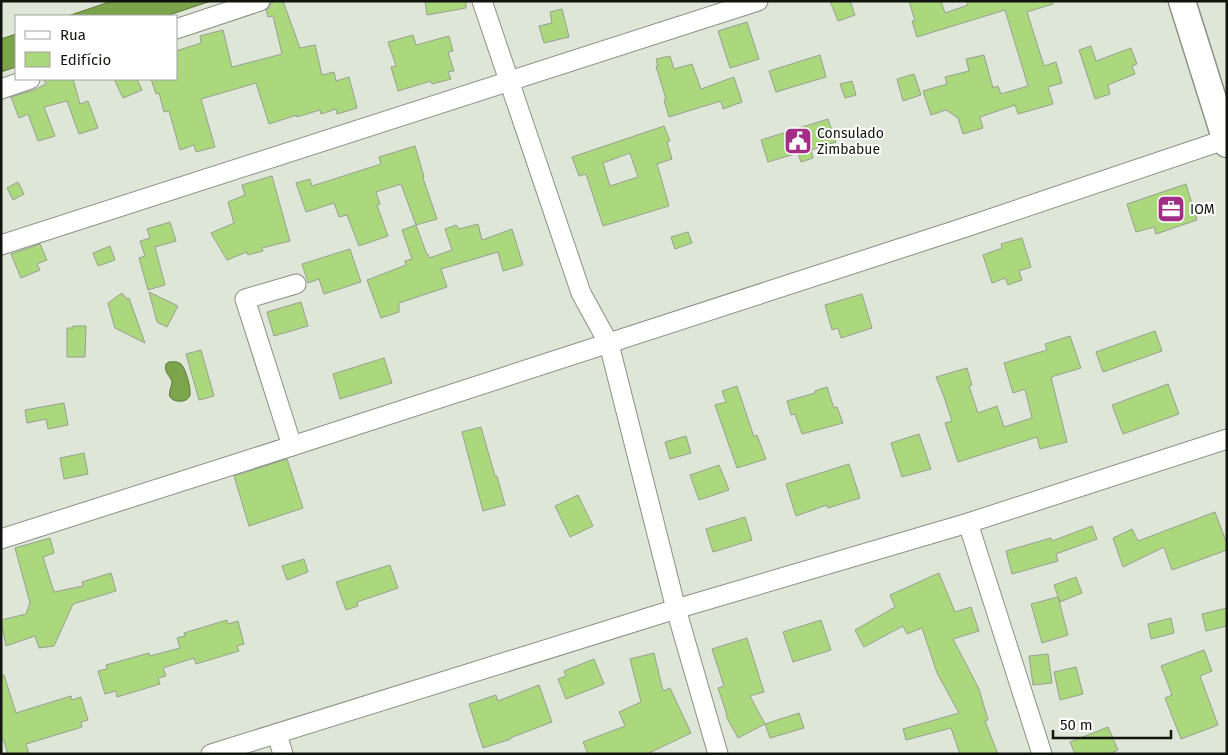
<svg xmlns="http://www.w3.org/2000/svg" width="1228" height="755" font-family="'Fira Sans',sans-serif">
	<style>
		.water { fill: #7ca54b; stroke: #5c7a39 }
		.building { fill: #abd87c; stroke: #98a092; fill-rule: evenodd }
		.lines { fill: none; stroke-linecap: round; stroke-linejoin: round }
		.street-casing { stroke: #8a9184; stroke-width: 21 }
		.secondary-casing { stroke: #8a9184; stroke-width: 29 }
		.street { stroke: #fff; stroke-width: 19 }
		.secondary { stroke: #fff; stroke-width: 26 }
		.labels { text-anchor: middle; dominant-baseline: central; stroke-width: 4; stroke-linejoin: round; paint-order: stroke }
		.poi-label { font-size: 14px; fill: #11140f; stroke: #fff; text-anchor: start }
	</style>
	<rect width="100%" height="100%" fill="#dee6d7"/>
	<g class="water">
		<polygon points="112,1 211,1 166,16 68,16"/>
		<polygon points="16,34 16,67 1,72 1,39"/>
		<path d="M169 362C174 362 177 361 181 364 186 369 191 388 190 395 188 403 174 403 170 397 168 393 172 386 172 381 169 375 164 372 166 364Z"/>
	</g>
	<g class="building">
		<polygon points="277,1 283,1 300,48 315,45 322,75 334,72 336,81 349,77 357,108 337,114 336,109 321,114 320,110 297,117 297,115 269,124 256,83 201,99 215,147 196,152 194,145 180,150 169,111 164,112 159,93 156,94 151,79 176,79 176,51 201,43 200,36 223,30 232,67 282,54 273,16 268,17 266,10 269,8 271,3"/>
		<polygon points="425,1 466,1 466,8 427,15"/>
		<polygon points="830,1 850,1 855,15 838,21"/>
		<polygon points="909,1 941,1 945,13 968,5 966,1 1053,1 1053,4 1027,12 1044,66 1056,62 1062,83 1048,87 1053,104 1018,114 1015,105 980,117 983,128 963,134 958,118 946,110 931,115 923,91 947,84 945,77 969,71 966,59 984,55 993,88 998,86 1001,94 1028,86 1005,10 917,37 912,21 915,21"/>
		<polygon points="562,9 569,37 544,43 539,26 552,23 550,12"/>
		<polygon points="747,22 759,59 730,68 718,31"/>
		<polygon points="413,35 416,45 449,36 453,51 448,52 454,71 448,72 451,79 432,84 431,81 398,91 391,67 396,66 388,42"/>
		<polygon points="1091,46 1096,61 1131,48 1137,64 1132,66 1135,74 1108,85 1110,94 1095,99 1079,50"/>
		<polygon points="820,55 826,77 776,92 769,71"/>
		<polygon points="670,56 674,69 692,64 701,89 734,77 742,102 723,109 721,101 669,117 664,100 666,99 656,66 658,66 656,59"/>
		<polygon points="914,74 921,95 903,101 897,79"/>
		<polygon points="44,79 73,79 80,104 88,101 98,128 79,134 67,101 44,107 55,136 38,141 28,114 19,118 11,97 34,90 46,84"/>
		<polygon points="114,79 137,79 142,90 123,98"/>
		<polygon points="852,81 856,95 845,98 840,84"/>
		<polygon points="828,119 836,142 811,150 813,158 801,162 798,153 768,162 761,140"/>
		<path d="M664 126 670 141 667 142 672 159 657 164 669 206 603 226 586 174 579 176 572 157ZM630 153 638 177 610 186 603 163Z"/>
		<polygon points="415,146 424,177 423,178 437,219 416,225 401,184 376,192 380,204 377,205 388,236 359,246 347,215 339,217 334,203 306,212 296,183 310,179 312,186 381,164 379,157"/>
		<polygon points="272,176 290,241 262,248 263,251 248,255 247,252 227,260 211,233 234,223 228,202 245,195 242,185"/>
		<polygon points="18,182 24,194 13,200 7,188"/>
		<polygon points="1186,184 1197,220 1156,234 1154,227 1136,232 1127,204"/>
		<polygon points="170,222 176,241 155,247 165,285 148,290 139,258 145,256 140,241 150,238 147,229"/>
		<polygon points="478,224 482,240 512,229 523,265 503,271 498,252 441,269 447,287 399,303 399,312 381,318 367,280 406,265 405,261 412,259 402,230 416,225 427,255 428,254 429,258 452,250 445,229 456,225 459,229"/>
		<polygon points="688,232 692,243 675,249 671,237"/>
		<polygon points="1022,238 1031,267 1019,271 1022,280 1008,285 1005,278 992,283 983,255 1002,248 1001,244"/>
		<polygon points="40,244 47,260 37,264 40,270 21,278 11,254"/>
		<polygon points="110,246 115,260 98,266 93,253"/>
		<polygon points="350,249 361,282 324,294 319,279 308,283 302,264"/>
		<polygon points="149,292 178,306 167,327 157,322"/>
		<polygon points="122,293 127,299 129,298 145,343 115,328 114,325 108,303"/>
		<polygon points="862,294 872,328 841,338 838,328 832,330 825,305"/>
		<polygon points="301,302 308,326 274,336 267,312"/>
		<polygon points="73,326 86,326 85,357 67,357 67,328 73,328"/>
		<polygon points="1155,331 1162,351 1103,372 1096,352"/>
		<polygon points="1070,336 1081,368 1051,377 1067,442 1040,449 1037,437 958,462 945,423 952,421 943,394 936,377 967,368 972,385 969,386 978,413 997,406 1004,427 1032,418 1025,389 1013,393 1004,363 1047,350 1045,344"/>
		<polygon points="201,350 214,396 199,400 186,354"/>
		<polygon points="384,358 392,383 340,399 333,374"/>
		<polygon points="1168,384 1179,414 1123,434 1112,405"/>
		<polygon points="737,386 754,437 757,435 766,459 737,468 715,405 726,402 722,391"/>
		<polygon points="827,387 834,408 837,407 843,423 802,434 795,414 791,415 787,401 815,393 815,391"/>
		<polygon points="64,403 68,425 48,429 46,419 27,423 25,410"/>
		<polygon points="481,427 495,476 497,476 505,505 483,511 462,432"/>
		<polygon points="919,434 931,469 902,477 891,443"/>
		<polygon points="686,436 691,453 670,459 665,442"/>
		<polygon points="84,453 88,474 64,479 60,458"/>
		<polygon points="287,459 303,508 249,526 234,476"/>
		<polygon points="849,464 860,498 828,508 827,505 796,516 786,484"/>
		<polygon points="719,465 729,490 699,500 690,475"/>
		<polygon points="578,495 593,526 570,537 555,506"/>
		<polygon points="1215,512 1227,544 1227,550 1172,570 1164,547 1123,567 1113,538 1132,529 1138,541"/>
		<polygon points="745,517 752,540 713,552 706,529"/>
		<polygon points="1092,526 1097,539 1056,554 1058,561 1012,574 1006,551 1051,538 1052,541"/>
		<polygon points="50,538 54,553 43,557 54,592 83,586 82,582 111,573 116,591 73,604 54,646 39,648 35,636 6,646 1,620 26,614 30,603 15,548"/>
		<polygon points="304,559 308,572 287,580 282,566"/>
		<polygon points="390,565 398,588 357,602 358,606 346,610 336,582"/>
		<polygon points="939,573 955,612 971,607 979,631 953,639 979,689 988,720 985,721 998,754 960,754 951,728 906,740 903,729 959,713 937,673 922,628 907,634 903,626 864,647 855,630 895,607 890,595"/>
		<polygon points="1076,577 1082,593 1060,602 1054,585"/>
		<polygon points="1058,597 1068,635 1042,643 1031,604"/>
		<polygon points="1227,608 1227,626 1206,631 1202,614"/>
		<polygon points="1171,618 1174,633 1151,639 1148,624"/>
		<polygon points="227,620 228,624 238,621 244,644 237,646 239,651 196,664 194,658 163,668 166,676 158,678 160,684 117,697 116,691 105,694 98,671 107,669 106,665 149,653 150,656 180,648 177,638 185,636 184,633"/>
		<polygon points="821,620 831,650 793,662 783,632"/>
		<polygon points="747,638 764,692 750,696 765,724 738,738 726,716 727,715 718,688 724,686 712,649"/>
		<polygon points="1204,650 1212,671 1200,676 1218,725 1181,739 1165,698 1172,695 1161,666"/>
		<polygon points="654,653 663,691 670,688 691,733 647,754 588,754 583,742 625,726 619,712 641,702 630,659"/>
		<polygon points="1048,654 1052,683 1033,685 1029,656"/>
		<polygon points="594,659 604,684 566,699 558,679 566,676 564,671"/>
		<polygon points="1076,667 1083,694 1060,700 1054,672"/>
		<polygon points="1,675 4,675 16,713 71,696 72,700 81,697 88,720 81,722 82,727 26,744 29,754 8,754 1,733"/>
		<polygon points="539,685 552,722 510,738 511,739 483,748 469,704 496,695 498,701"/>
		<polygon points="799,713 804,728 770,738 765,724"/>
		<polygon points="1108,727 1118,750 1109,754 1075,754 1070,742"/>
	</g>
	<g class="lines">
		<defs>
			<g id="street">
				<polyline points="482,1 581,293 609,344 676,609 718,754"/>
				<polyline points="176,29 260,1"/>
				<polyline points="1,89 30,79"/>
				<polyline points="1,245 758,1"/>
				<polyline points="292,446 245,299 296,284"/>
				<polyline points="968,523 1042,754"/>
				<polyline points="1,539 292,446 963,228 1227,139"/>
				<polyline points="277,734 283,754"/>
				<polyline points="211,754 676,609 968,523 1227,439"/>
			</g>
			<polyline id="secondary" points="1182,1 1227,144"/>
		</defs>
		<use href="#street" class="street-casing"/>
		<use href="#secondary" class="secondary-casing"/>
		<use href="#street" class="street"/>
		<use href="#secondary" class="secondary"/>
	</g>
	<defs>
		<symbol id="civic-square" viewBox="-11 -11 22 22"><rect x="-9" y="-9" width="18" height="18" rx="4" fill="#a32c85" stroke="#fff"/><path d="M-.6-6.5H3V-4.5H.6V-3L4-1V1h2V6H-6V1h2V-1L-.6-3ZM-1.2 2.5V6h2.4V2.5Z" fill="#fff"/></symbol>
		<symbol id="office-square" viewBox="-11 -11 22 22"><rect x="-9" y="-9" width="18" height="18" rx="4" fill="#a32c85" stroke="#fff"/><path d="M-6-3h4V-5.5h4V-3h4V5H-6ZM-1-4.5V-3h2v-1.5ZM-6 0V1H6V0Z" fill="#fff"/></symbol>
	</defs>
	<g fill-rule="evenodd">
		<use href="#civic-square" x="782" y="125" width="32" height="32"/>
		<use href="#office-square" x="1155" y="193" width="32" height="32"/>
	</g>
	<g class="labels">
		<g class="poi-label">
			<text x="817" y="133">Consulado<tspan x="817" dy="16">Zimbabue</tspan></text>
			<text x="1190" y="209">IOM</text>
		</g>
	</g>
	<rect width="1228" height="755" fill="none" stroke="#11140f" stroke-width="5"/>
	<rect x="15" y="15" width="162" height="65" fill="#ffffff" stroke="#a0a19f"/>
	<rect x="25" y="31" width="25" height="8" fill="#ffffff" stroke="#a0a19f"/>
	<text x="60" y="40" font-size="15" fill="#11140f">Rua</text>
	<rect x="25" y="52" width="25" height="15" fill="#abd87c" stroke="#a0a19f"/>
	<text x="60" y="65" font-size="15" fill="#11140f">Edifício</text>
	<path d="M1053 730v8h118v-8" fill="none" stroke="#11140f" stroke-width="2.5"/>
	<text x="1060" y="730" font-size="15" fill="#11140f" stroke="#ffffff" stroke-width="4" paint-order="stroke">50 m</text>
</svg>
